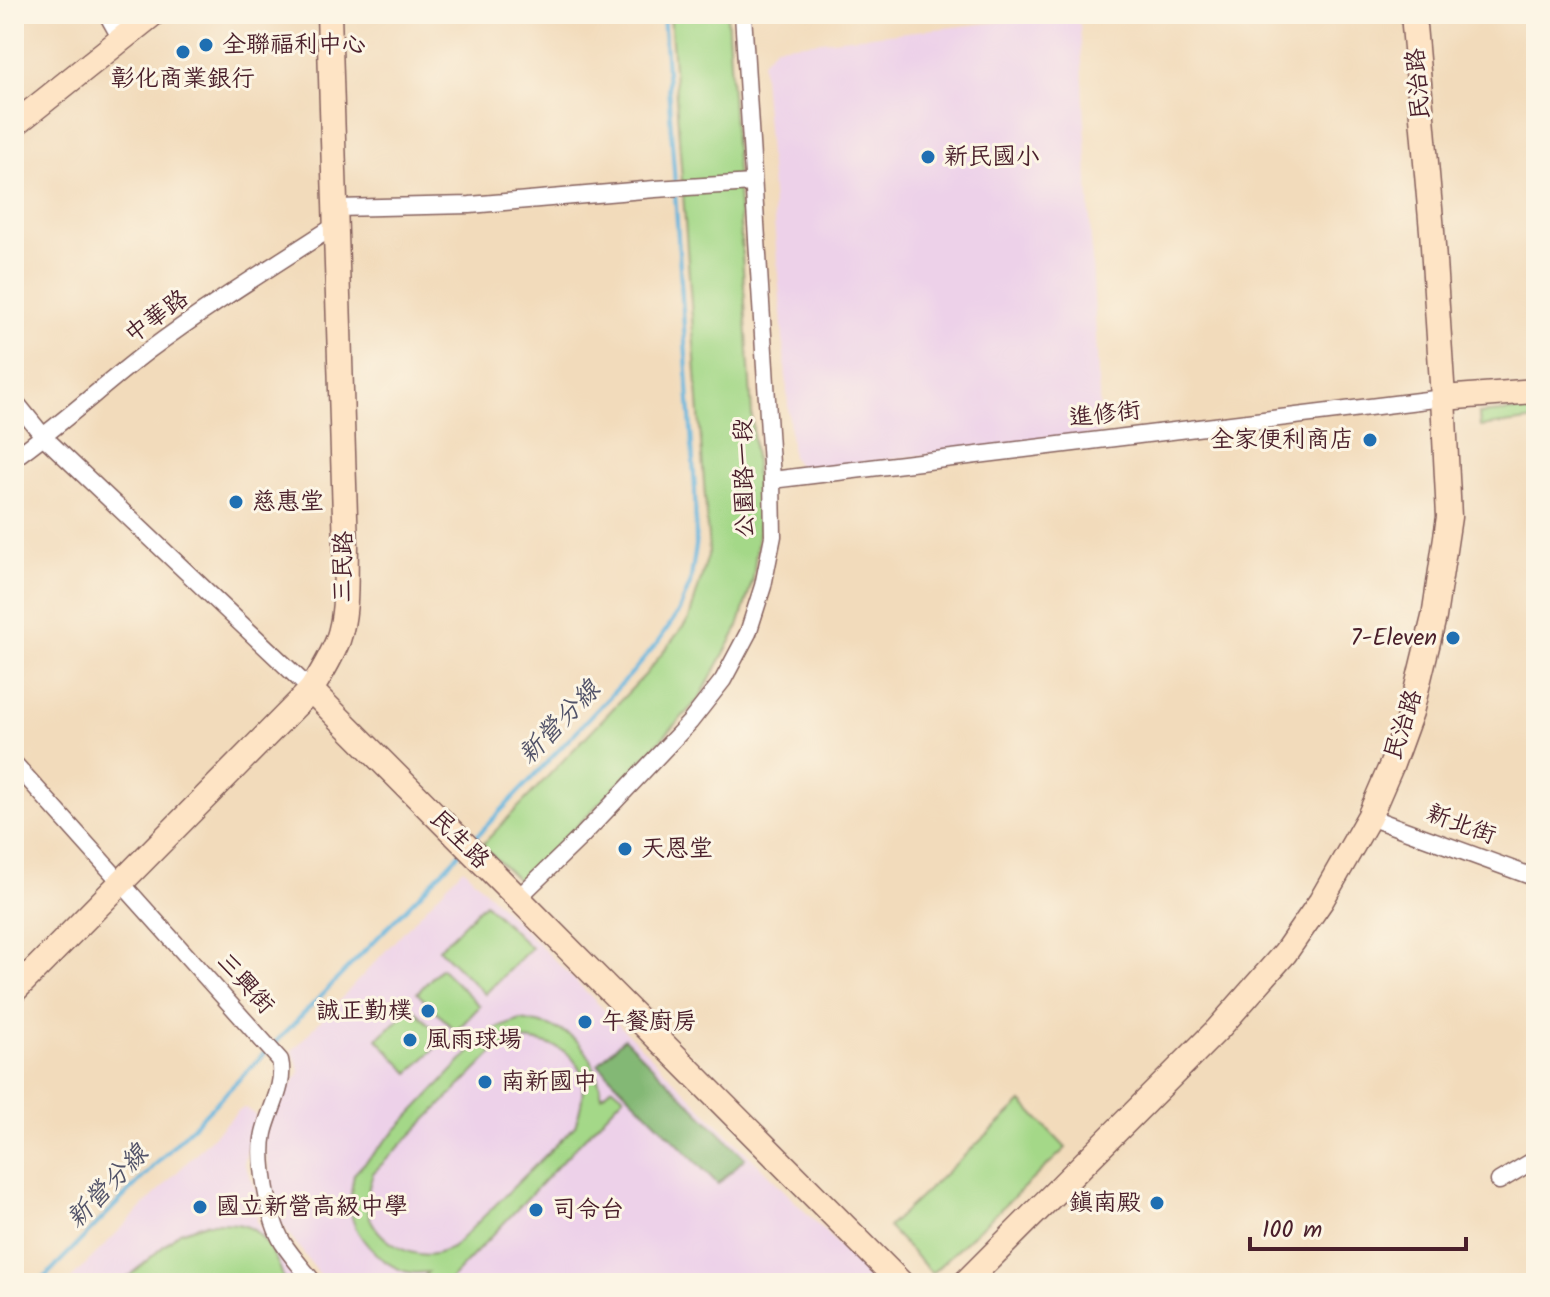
<svg xmlns="http://www.w3.org/2000/svg" width="1550" height="1297" font-family="Kalam,'LXGW WenKai TC',sans-serif">
	<style>
		.built { fill: #edd1e9 }
		.green { fill: #a4d888; stroke: #777c5a; stroke-width: 2; fill-rule: evenodd }
		.forest { fill: #83b874; stroke: #666c50; stroke-width: 2 }
		.lines { fill: none; stroke-linecap: round; stroke-linejoin: round }
		.stream { stroke: #62b3dd; stroke-width: 4 }
		.street-casing { stroke: #85615d; stroke-width: 19 }
		.secondary-casing { stroke: #85615d; stroke-width: 27 }
		.street { stroke: #fff; stroke-width: 16 }
		.secondary { stroke: #fee4c5; stroke-width: 24 }
		.poi-dot { fill: #1f6fb2; stroke: #fcf5e5; stroke-width: 3 }
		.labels { text-anchor: middle; dominant-baseline: central; stroke-width: 6; stroke-linejoin: round; paint-order: stroke }
		.poi-label { font-size: 24px; fill: #4a1f2b; stroke: #fcf5e5; text-anchor: start }
		.street-label { font-size: 24px; fill: #4a1f2b; stroke: #fcf5e5 }
		.water-label { font-size: 26px; font-style: italic; fill: #525369; stroke: #fcf5e5 }
	</style>
	<rect width="100%" height="100%" fill="#fcf5e5"/>
	<filter id="ink" filterUnits="userSpaceOnUse"><feTurbulence type="fractalNoise" baseFrequency=".0125" numOctaves="2"/><feDisplacementMap in="SourceGraphic" scale="16" xChannelSelector="R" yChannelSelector="G"/><feConvolveMatrix kernelMatrix="1 2 1 2 8 2 1 2 1" color-interpolation-filters="sRGB"/></filter>
	<filter id="wash" filterUnits="userSpaceOnUse"><feTurbulence type="fractalNoise" baseFrequency=".006" numOctaves="4" result="noise"/><feDisplacementMap in="SourceGraphic" scale="32" xChannelSelector="R" yChannelSelector="G"/><feGaussianBlur stdDeviation="1.8" result="paint"/><feColorMatrix in="noise" values="0 0 0 0 0 0 0 0 0 0 0 0 0 0 0 0 0 1.4 0 .05"/><feComposite in="paint" operator="in"/></filter>
	<g filter="url(#wash)">
		<rect width="100%" height="100%" fill="#f2dbbb"/>
		<g class="built">
			<polygon points="1066,15 1080,24 1101,434 801,470 792,457 762,62 776,46"/>
			<polygon points="463,868 876,1283 326,1283 280,1222 261,1129 300,1072 292,1051"/>
			<polygon points="245,1108 256,1115 244,1163 257,1191 257,1223 301,1283 67,1283 239,1110"/>
		</g>
		<g class="green">
			<polygon points="670,14 727,14 759,527 753,579 737,630 699,699 638,764 521,883 482,845 645,675 689,619 709,552"/>
			<polygon points="1536,409 1536,420 1480,427 1479,414"/>
			<polygon points="485,903 531,948 485,994 439,949"/>
			<polygon points="441,968 480,1006 456,1031 417,993"/>
			<polygon points="412,1007 444,1040 409,1073 377,1039"/>
			<path d="M521 1020C573 1028 592 1043 602 1096L612 1086 624 1096 447 1283H419L428 1272C424 1272 420 1273 416 1273 389 1272 354 1239 351 1212 349 1199 352 1187 354 1174L491 1030ZM520 1040C579 1043 594 1072 575 1126L452 1248C446 1250 440 1253 434 1254 405 1259 369 1234 367 1205 366 1194 370 1183 373 1173L496 1050Z"/>
			<polygon points="1022,1102 1066,1148 932,1273 888,1227"/>
			<path d="M207 1223C221 1223 239 1222 252 1229 265 1236 283 1268 284 1283H121L180 1232Z"/>
		</g>
		<polygon class="forest" points="624,1038 745,1158 718,1184 598,1064"/>
		<g class="lines">
			<g class="stream">
				<polyline points="663,14 675,185"/>
				<polyline points="472,841 631,674 658,642 678,613 690,584 696,546 695,490 675,193"/>
				<polyline points="273,1045 460,853"/>
				<polyline points="39,1283 267,1051"/>
			</g>
		</g>
	</g>
	<g filter="url(#ink)">
		<g class="lines">
			<defs>
				<g id="street">
					<polyline points="107,14 121,39"/>
					<polyline points="336,208 470,205 655,189 753,183"/>
					<polyline points="14,400 44,437 311,690"/>
					<path d="M14 458C61 425 102 386 148 351 208 306 273 266 336 225"/>
					<polyline points="772,480 1443,398"/>
					<path d="M14 763 280 1060C286 1085 269 1110 264 1133 258 1160 269 1220 283 1243 292 1257 304 1270 314 1283"/>
					<polyline points="1369,817 1536,878"/>
					<polyline points="517,899 582,836 690,722 723,680 748,633 763,586 773,536 772,480 743,14"/>
					<polyline points="1499,1181 1536,1159"/>
				</g>
				<g id="secondary">
					<polyline points="14,125 153,14"/>
					<polyline points="1443,398 1536,391"/>
					<path d="M311 690C507 889 705 1084 901 1283"/>
					<path d="M14 991 311 690C321 674 331 658 338 640 348 611 345 578 346 547L329 14"/>
					<polyline points="965,1283 1218,1029 1285,953 1321,901 1369,817 1392,764 1411,712 1434,617 1449,517 1443,398 1432,231 1413,14"/>
				</g>
			</defs>
			<use href="#street" class="street-casing"/>
			<use href="#secondary" class="secondary-casing"/>
			<use href="#street" class="street"/>
			<use href="#secondary" class="secondary"/>
		</g>
	</g>
	<g class="poi-dot">
		<circle cx="206" cy="45" r="8"/>
		<circle cx="183" cy="52" r="8"/>
		<circle cx="928" cy="157" r="8"/>
		<circle cx="1370" cy="440" r="8"/>
		<circle cx="236" cy="502" r="8"/>
		<circle cx="1453" cy="638" r="8"/>
		<circle cx="625" cy="849" r="8"/>
		<circle cx="428" cy="1011" r="8"/>
		<circle cx="585" cy="1022" r="8"/>
		<circle cx="410" cy="1040" r="8"/>
		<circle cx="485" cy="1082" r="8"/>
		<circle cx="1157" cy="1203" r="8"/>
		<circle cx="200" cy="1207" r="8"/>
		<circle cx="536" cy="1210" r="8"/>
	</g>
	<g class="labels">
		<g class="poi-label">
			<text x="222" y="45">全聯福利中心</text>
			<text x="183" y="79" text-anchor="middle">彰化商業銀行</text>
			<text x="944" y="157">新民國小</text>
			<text x="1354" y="440" text-anchor="end">全家便利商店</text>
			<text x="252" y="502">慈惠堂</text>
			<text x="1437" y="638" text-anchor="end">7-Eleven</text>
			<text x="641" y="849">天恩堂</text>
			<text x="412" y="1011" text-anchor="end">誠正勤樸</text>
			<text x="601" y="1022">午餐廚房</text>
			<text x="426" y="1040">風雨球場</text>
			<text x="501" y="1082">南新國中</text>
			<text x="1141" y="1203" text-anchor="end">鎮南殿</text>
			<text x="216" y="1207">國立新營高級中學</text>
			<text x="552" y="1210">司令台</text>
		</g>
		<g class="street-label">
			<text transform="translate(1419 84) rotate(-95)">民治路</text>
			<text transform="translate(157 317) rotate(-36)">中華路</text>
			<text transform="translate(1105 415) rotate(-7)">進修街</text>
			<text transform="translate(745 478) rotate(-91)">公園路一段</text>
			<text transform="translate(344 567) rotate(-89)">三民路</text>
			<text transform="translate(1404 725) rotate(-72)">民治路</text>
			<text transform="translate(1461 825) rotate(20)">新北街</text>
			<text transform="translate(459 840) rotate(45)">民生路</text>
			<text transform="translate(245 984) rotate(48)">三興街</text>
		</g>
		<g class="water-label">
			<text transform="translate(560 723) rotate(-46)">新營分線</text>
			<text transform="translate(108 1187) rotate(-46)">新營分線</text>
		</g>
	</g>
	<rect width="1550" height="1297" fill="none" stroke="#fcf5e5" stroke-width="48"/>
	<path d="M1250 1237v12h216v-12" fill="none" stroke="#4a1f2b" stroke-width="4"/>
	<text x="1262" y="1237" font-size="24" fill="#4a1f2b" stroke="#fcf5e5" stroke-width="6" paint-order="stroke">100 m</text>
</svg>
